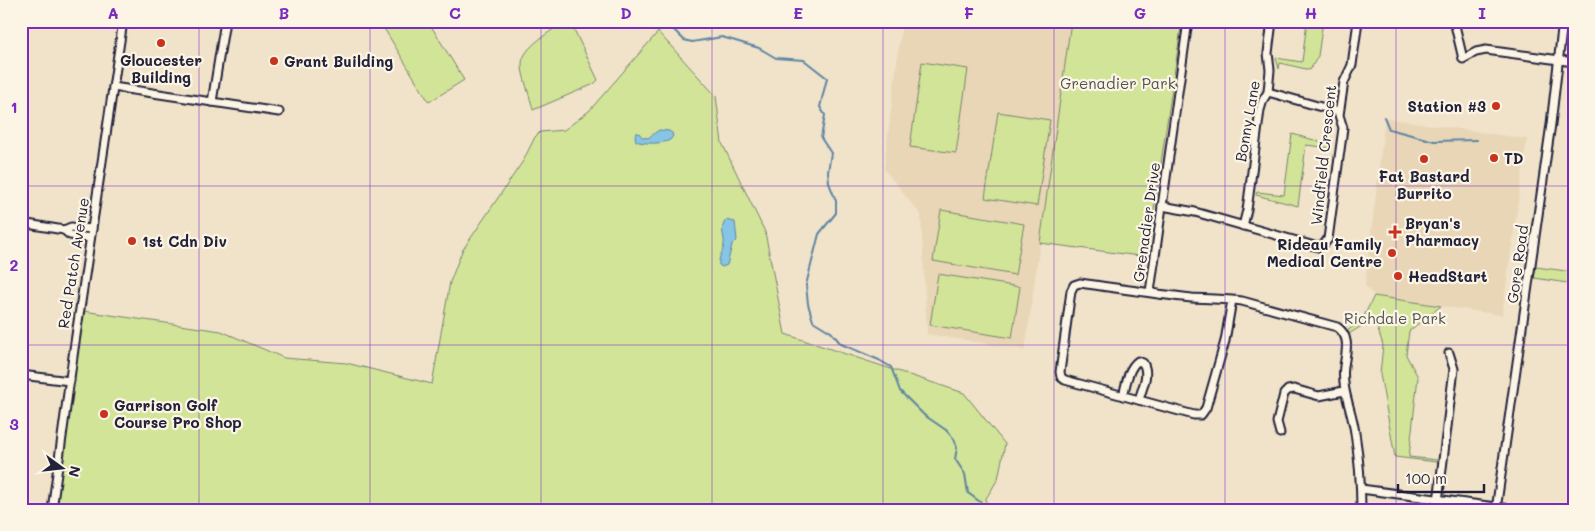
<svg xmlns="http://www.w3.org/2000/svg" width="1595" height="531" font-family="Mali,sans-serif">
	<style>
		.built { fill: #e8d6b7 }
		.green { fill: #d1e498; stroke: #7a836a }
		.water { fill: #87c5e7; stroke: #5f84a2 }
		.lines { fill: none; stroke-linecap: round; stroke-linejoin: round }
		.stream { stroke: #5f84a2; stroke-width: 2 }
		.minor-casing { stroke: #22223b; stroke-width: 11 }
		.minor { stroke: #fcf5e5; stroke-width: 7 }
		.grid { fill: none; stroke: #7b2cbf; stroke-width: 1; stroke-opacity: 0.55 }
		.poi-dot { fill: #c8321e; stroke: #fcf5e5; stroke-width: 2 }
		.labels { text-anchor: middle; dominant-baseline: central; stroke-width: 4.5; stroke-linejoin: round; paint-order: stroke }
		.poi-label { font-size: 15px; font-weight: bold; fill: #22223b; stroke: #fcf5e5; text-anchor: start }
		.park-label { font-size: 15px; fill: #4e5252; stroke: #fcf5e5 }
		.street-label { font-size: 15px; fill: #22223b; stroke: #fcf5e5 }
		.neatline { fill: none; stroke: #7b2cbf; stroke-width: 2 }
		.grid-label { font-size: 16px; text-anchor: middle; font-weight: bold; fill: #7b2cbf }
	</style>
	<rect width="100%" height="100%" fill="#f0e3ca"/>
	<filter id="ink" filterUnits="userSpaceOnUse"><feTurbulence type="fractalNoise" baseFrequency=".02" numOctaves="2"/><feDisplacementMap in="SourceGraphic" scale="10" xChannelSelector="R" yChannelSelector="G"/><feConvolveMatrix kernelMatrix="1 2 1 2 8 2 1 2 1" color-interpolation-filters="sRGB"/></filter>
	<g filter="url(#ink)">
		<g class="built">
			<polygon points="902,21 1071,21 1025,350 927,334 921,215 884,169"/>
			<polygon points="1385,118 1527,139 1502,315 1374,296 1365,285"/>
		</g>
		<g class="green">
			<polygon points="387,21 428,21 464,80 429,102 382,25"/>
			<path d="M565 21H570L598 80 594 84 533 110C531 99 521 73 522 64 522 47 552 31 565 21Z"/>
			<polygon points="1071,21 1182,21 1147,257 1040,243"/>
			<polygon points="1307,21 1323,21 1318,56 1310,70 1280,63 1279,69 1276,58 1302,62"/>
			<polygon points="658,32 716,96 722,143 765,232 785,334 964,393 1005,444 998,479 985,500 992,510 51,510 83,311 221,331 284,358 346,363 432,384 450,282 462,251 523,161 535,137 540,132 564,130 589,111"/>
			<polygon points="922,62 968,69 956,153 910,147"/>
			<polygon points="998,112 1050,120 1037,206 985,198"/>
			<polygon points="1292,134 1332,145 1331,148 1306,145 1298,206 1256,195 1257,192 1284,195"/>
			<polygon points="941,210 1024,224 1015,275 933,261"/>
			<polygon points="1536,267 1574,272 1574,284 1534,278"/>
			<polygon points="938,274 1020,287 1012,338 930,325"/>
			<polygon points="1374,296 1441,306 1409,331 1406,355 1418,377 1409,457 1437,460 1436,462 1395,457 1380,374 1383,345 1374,318 1349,334 1347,331 1362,320"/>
		</g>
		<g class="water">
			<path d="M659 130 669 131 672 133 673 136 670 140C663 144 643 144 636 141L635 135 636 133H639L642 137 648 138Z"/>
			<path d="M726 220 735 222 737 240 732 245 727 265 722 267 719 265C718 256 723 253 724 245 725 235 719 229 726 220Z"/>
		</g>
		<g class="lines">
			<g class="stream">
				<polyline points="672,21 671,27 684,40 692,42 722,37 759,48 776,58 804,60 827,78 820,107 825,115 821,138 831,153 828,172 829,183 836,201 836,213 819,234 806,285 808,304 813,321 831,332 841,344 879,360 891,367 900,391 924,415 946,430 954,439 957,448 955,459 965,474 968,493 991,510"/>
				<polyline points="1384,117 1389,129 1434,141 1477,140"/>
			</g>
			<defs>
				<g id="minor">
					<polyline points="1454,21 1463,59 1476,52 1486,50 1574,62"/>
					<polyline points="113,87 279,112"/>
					<polyline points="1268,92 1339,112"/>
					<polyline points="212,102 225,21"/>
					<polyline points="1162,206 1195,212 1318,247 1324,244 1328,239 1343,128 1339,115 1344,82 1352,65 1358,21"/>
					<polyline points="21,223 64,230 70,235 90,238"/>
					<polyline points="1243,226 1247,210 1260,110 1263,100 1268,92 1270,70 1268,53 1272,21"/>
					<polyline points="64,230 71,227 92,229"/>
					<polyline points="1150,292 1188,21"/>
					<path d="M1232 300 1225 341 1206 408 1201 415H1194L1065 380 1061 377 1060 372 1071 291 1074 285 1080 283C1117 288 1154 294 1192 298 1208 299 1225 299 1242 301L1337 327C1351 336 1346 352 1344 366 1341 391 1352 409 1355 433 1359 458 1361 484 1361 510"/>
					<polyline points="21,375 70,381"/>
					<path d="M1123 396C1126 385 1128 368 1138 361L1143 363C1150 374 1142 388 1139 400"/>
					<polyline points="1280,433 1277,422 1284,394 1288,390 1294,389 1319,396 1344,391"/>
					<polyline points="1361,489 1518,510"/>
					<polyline points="52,510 74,349 123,21"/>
					<polyline points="1437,510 1454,369 1449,353"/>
					<polyline points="1496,510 1551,124 1563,21"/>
				</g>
			</defs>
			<use href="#minor" class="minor-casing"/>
			<use href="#minor" class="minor"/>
		</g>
	</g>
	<path class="grid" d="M199 21V510M370 21V510M541 21V510M712 21V510M883 21V510M1054 21V510M1225 21V510M1396 21V510M21 186H1574M21 345H1574"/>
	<g class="poi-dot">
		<circle cx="161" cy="43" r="5"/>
		<circle cx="274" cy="61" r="5"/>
		<circle cx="1496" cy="106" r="5"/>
		<circle cx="1494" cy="158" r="5"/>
		<circle cx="1424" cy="159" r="5"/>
		<path d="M1392.5 224.5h5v5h5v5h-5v5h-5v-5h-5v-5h5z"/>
		<circle cx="132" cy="241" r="5"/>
		<circle cx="1392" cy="253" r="5"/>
		<circle cx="1398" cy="276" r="5"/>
		<circle cx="104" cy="414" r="5"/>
	</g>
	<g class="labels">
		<g class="poi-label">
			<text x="161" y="60" text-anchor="middle">Gloucester<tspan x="161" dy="17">Building</tspan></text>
			<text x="284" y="61">Grant Building</text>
			<text x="1486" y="106" text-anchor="end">Station #3</text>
			<text x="1504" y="158">TD</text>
			<text x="1424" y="176" text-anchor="middle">Fat Bastard<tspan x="1424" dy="17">Burrito</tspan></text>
			<text x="1405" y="223">Bryan's<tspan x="1405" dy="17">Pharmacy</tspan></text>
			<text x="142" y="241">1st Cdn Div</text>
			<text x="1382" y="244" text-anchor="end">Rideau Family<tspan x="1382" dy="17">Medical Centre</tspan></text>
			<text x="1408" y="276">HeadStart</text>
			<text x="114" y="405">Garrison Golf<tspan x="114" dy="17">Course Pro Shop</tspan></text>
		</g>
		<g class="park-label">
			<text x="1118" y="83">Grenadier Park</text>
			<text x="1395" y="318">Richdale Park</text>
		</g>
		<g class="street-label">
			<text transform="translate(1247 121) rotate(-80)">Bonny Lane</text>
			<text transform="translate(1323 155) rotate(-84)">Windfield Crescent</text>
			<text transform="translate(1146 222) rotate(-82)">Grenadier Drive</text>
			<text transform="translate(73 263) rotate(-81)">Red Patch Avenue</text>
			<text transform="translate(1517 264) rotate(-82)">Gore Road</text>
		</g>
	</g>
	<rect width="1595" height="531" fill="none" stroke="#fcf5e5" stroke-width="55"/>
	<g transform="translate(62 468) rotate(105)" stroke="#fcf5e5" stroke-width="4" paint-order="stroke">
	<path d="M0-4L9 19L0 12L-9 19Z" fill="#22223b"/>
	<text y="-8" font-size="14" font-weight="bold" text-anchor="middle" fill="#22223b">N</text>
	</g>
	<path d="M1398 484v8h86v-8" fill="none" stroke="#22223b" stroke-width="2.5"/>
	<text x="1405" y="484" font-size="15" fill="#22223b" stroke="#fcf5e5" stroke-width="4" paint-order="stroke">100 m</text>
	<rect x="28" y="28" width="1540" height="476" class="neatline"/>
	<g class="grid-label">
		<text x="113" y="19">A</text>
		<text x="284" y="19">B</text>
		<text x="455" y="19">C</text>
		<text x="626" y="19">D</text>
		<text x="798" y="19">E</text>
		<text x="969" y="19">F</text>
		<text x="1140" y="19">G</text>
		<text x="1311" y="19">H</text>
		<text x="1482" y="19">I</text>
		<text x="14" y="113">1</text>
		<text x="14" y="271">2</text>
		<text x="14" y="430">3</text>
	</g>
</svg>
